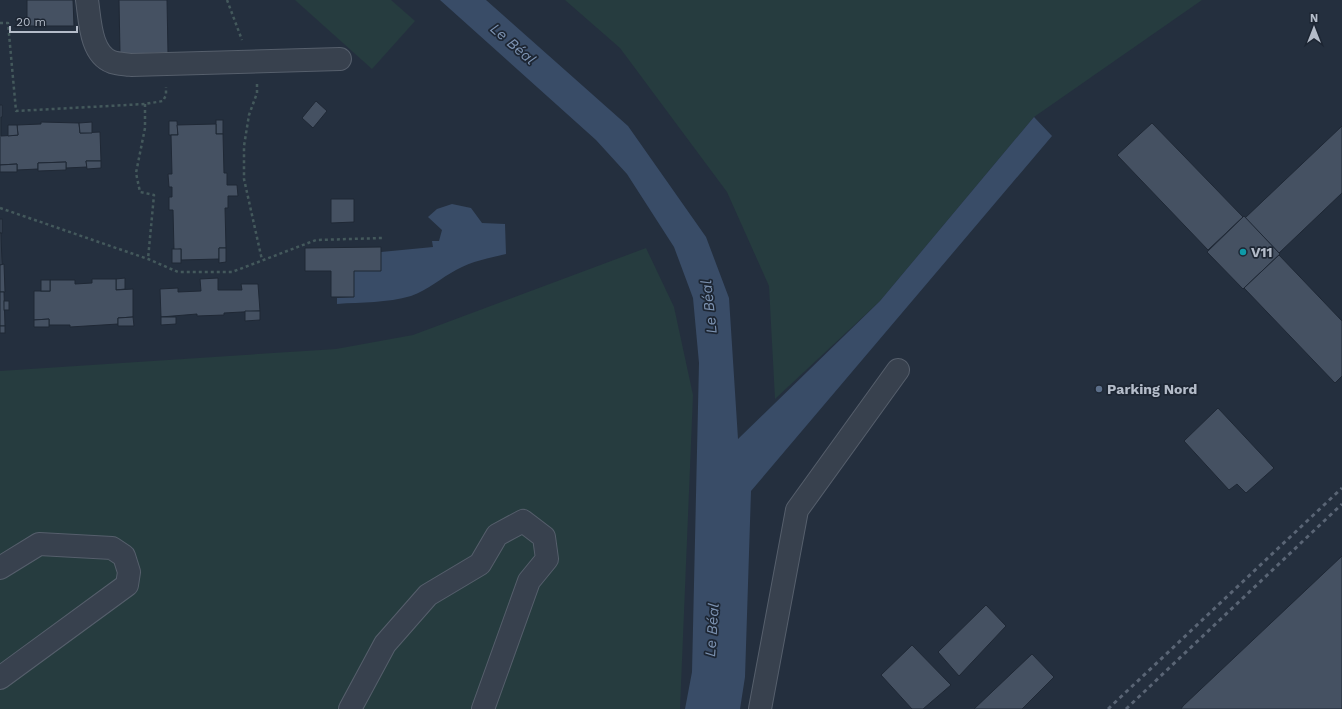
<svg xmlns="http://www.w3.org/2000/svg" width="1342" height="709" font-family="'Work Sans',sans-serif">
	<style>
		.green { fill: #263c3f }
		.water { fill: #394c67 }
		.building { fill: #455162; stroke: #1f2835 }
		.lines { fill: none; stroke-linecap: round; stroke-linejoin: round }
		.minor-casing { stroke: #565f6c; stroke-width: 24 }
		.path { stroke: #44595c; stroke-width: 2.5; stroke-dasharray: 3 3; stroke-linecap: butt }
		.minor { stroke: #38414e; stroke-width: 22 }
		.rail { stroke: #5a6575; stroke-width: 3; stroke-dasharray: 4 4; stroke-linecap: butt }
		.culture-dot { fill: #0f9aa8; stroke: #1d2633; stroke-width: 1.5 }
		.service-dot { fill: #5c6f8a; stroke: #1d2633; stroke-width: 1.5 }
		.labels { text-anchor: middle; dominant-baseline: central; stroke-width: 3.5; stroke-linejoin: round; paint-order: stroke }
		.poi-label { font-size: 14px; font-weight: bold; fill: #b4bcc9; stroke: #1d2633; text-anchor: start }
		.water-label { font-size: 15px; font-style: italic; fill: #7c92b1; stroke: #1d2633 }
	</style>
	<rect width="100%" height="100%" fill="#242f3e"/>
	<g class="green">
		<polygon points="295,0 391,0 415,21 372,69"/>
		<polygon points="565,0 1202,0 1034,117 880,301 775,399 769,286 727,192 620,48"/>
		<polygon points="646,248 674,307 693,395 680,709 0,709 0,371 336,349 413,335"/>
	</g>
	<g class="water">
		<polygon points="440,0 486,0 628,126 706,237 729,298 738,439 880,301 1034,117 1052,136 751,491 745,677 740,709 685,709 692,672 699,363 693,298 674,247 627,174 596,140"/>
		<path d="M452 204 471 208 482 223 505 224 506 254C489 258 472 261 456 270 441 278 428 290 411 296 387 303 362 302 337 304V298L354 297V271L381 252 433 247 432 241H439L442 230 428 217 437 209Z"/>
	</g>
	<g class="building">
		<polygon points="27,0 73,0 74,26 27,26"/>
		<polygon points="119,0 167,0 168,53 120,54"/>
		<polygon points="316,101 327,111 313,128 302,118"/>
		<polygon points="0,105 2,105 2,117 1,117 1,136 18,135 17,125 41,124 41,122 79,123 80,133 100,132 101,161 86,161 87,167 66,168 66,162 38,163 38,169 17,170 17,164 0,165"/>
		<rect x="216" y="120" width="7" height="14"/>
		<polygon points="169,121 177,121 178,135 169,135"/>
		<polygon points="92,122 92,133 80,133 79,123"/>
		<polygon points="1152,123 1243,217 1208,250 1117,155"/>
		<polygon points="216,124 216,134 223,134 224,173 227,173 227,185 237,185 238,196 228,196 228,208 225,208 226,248 219,248 219,259 181,260 181,249 174,250 173,210 169,210 169,197 172,197 172,187 169,187 168,174 172,174 171,135 178,135 177,125"/>
		<polygon points="8,125 17,125 18,135 8,136"/>
		<polygon points="1342,126 1342,193 1279,253 1245,218"/>
		<polygon points="86,161 101,161 101,168 87,169"/>
		<polygon points="66,162 66,170 38,171 38,163"/>
		<polygon points="17,164 17,172 0,172 0,165"/>
		<polygon points="331,199 354,199 354,222 331,223"/>
		<polygon points="1244,216 1280,254 1243,289 1207,252"/>
		<rect x="0" y="219" width="2" height="14"/>
		<polygon points="0,233 1,233 2,265 0,265"/>
		<polygon points="381,247 381,271 354,271 354,297 331,297 331,271 305,271 305,248"/>
		<polygon points="219,248 226,248 226,262 219,263"/>
		<rect x="172" y="249" width="9" height="14"/>
		<polygon points="1279,255 1342,321 1342,376 1335,383 1244,288"/>
		<polygon points="4,264 5,292 0,292 0,265"/>
		<polygon points="125,278 125,289 116,290 116,279"/>
		<polygon points="218,278 218,290 242,290 241,284 258,284 260,311 224,313 224,315 197,316 197,314 161,317 160,289 178,288 178,292 201,291 200,279"/>
		<polygon points="92,279 116,279 116,290 133,289 133,317 118,318 118,324 70,327 70,325 49,325 49,319 34,320 34,291 50,291 50,280 75,280 75,284 92,283"/>
		<rect x="41" y="280" width="9" height="11"/>
		<polygon points="0,292 4,292 5,326 0,326"/>
		<rect x="4" y="301" width="5" height="9"/>
		<polygon points="245,311 260,311 260,320 245,321"/>
		<polygon points="133,317 134,326 118,326 118,318"/>
		<polygon points="161,317 176,317 176,324 161,325"/>
		<polygon points="49,319 49,327 34,327 34,320"/>
		<rect x="0" y="326" width="5" height="7"/>
		<polygon points="1218,408 1274,468 1246,493 1237,484 1229,490 1184,441"/>
		<polygon points="1342,556 1342,709 1181,709 1183,706"/>
		<polygon points="986,605 1006,626 959,676 938,652"/>
		<polygon points="912,645 951,685 923,709 912,709 881,675"/>
		<polygon points="1032,654 1054,677 1022,709 974,709"/>
	</g>
	<g class="lines">
		<defs>
			<g id="minor">
				<path d="M87 0C90 19 90 54 112 62 118 64 125 64 131 65L340 59"/>
				<polyline points="0,568 39,544 112,548 124,556 129,572 127,585 0,678"/>
				<polyline points="350,709 385,644 428,595 480,564 497,535 523,521 544,537 547,559 529,581 483,709"/>
				<polyline points="760,709 797,510 898,370"/>
			</g>
		</defs>
		<use href="#minor" class="minor-casing"/>
		<g class="path">
			<polyline points="227,0 242,40"/>
			<polyline points="0,23 8,23 16,111 145,104 163,101 166,95 166,87"/>
			<polyline points="257,84 257,93 249,115 244,146 244,179 262,260"/>
			<polyline points="145,104 145,128 136,173 140,192 154,195 148,259"/>
			<polyline points="0,208 148,259 178,272 232,272 316,240 383,238"/>
		</g>
		<use href="#minor" class="minor"/>
		<g class="rail">
			<polyline points="1108,709 1342,488"/>
			<polyline points="1126,709 1342,504"/>
		</g>
	</g>
	<circle class="culture-dot" cx="1243" cy="252" r="4"/>
	<circle class="service-dot" cx="1099" cy="389" r="4"/>
	<g class="labels">
		<g class="poi-label">
			<text x="1251" y="252">V11</text>
			<text x="1107" y="389">Parking Nord</text>
		</g>
		<g class="water-label">
			<text transform="translate(513 44) rotate(41)">Le Béal</text>
			<text transform="translate(709 307) rotate(-96)">Le Béal</text>
			<text transform="translate(712 630) rotate(-86)">Le Béal</text>
		</g>
	</g>
	<g transform="translate(1314 28)" stroke="#1d2633" stroke-width="3" paint-order="stroke">
	<path d="M0-3L7 15L0 10L-7 15Z" fill="#b4bcc9"/>
	<text y="-6" font-size="11" font-weight="bold" text-anchor="middle" fill="#b4bcc9">N</text>
	</g>
	<path d="M10 26v6h67v-6" fill="none" stroke="#b4bcc9" stroke-width="2"/>
	<text x="16" y="26" font-size="12" fill="#b4bcc9" stroke="#1d2633" stroke-width="3" paint-order="stroke">20 m</text>
</svg>
